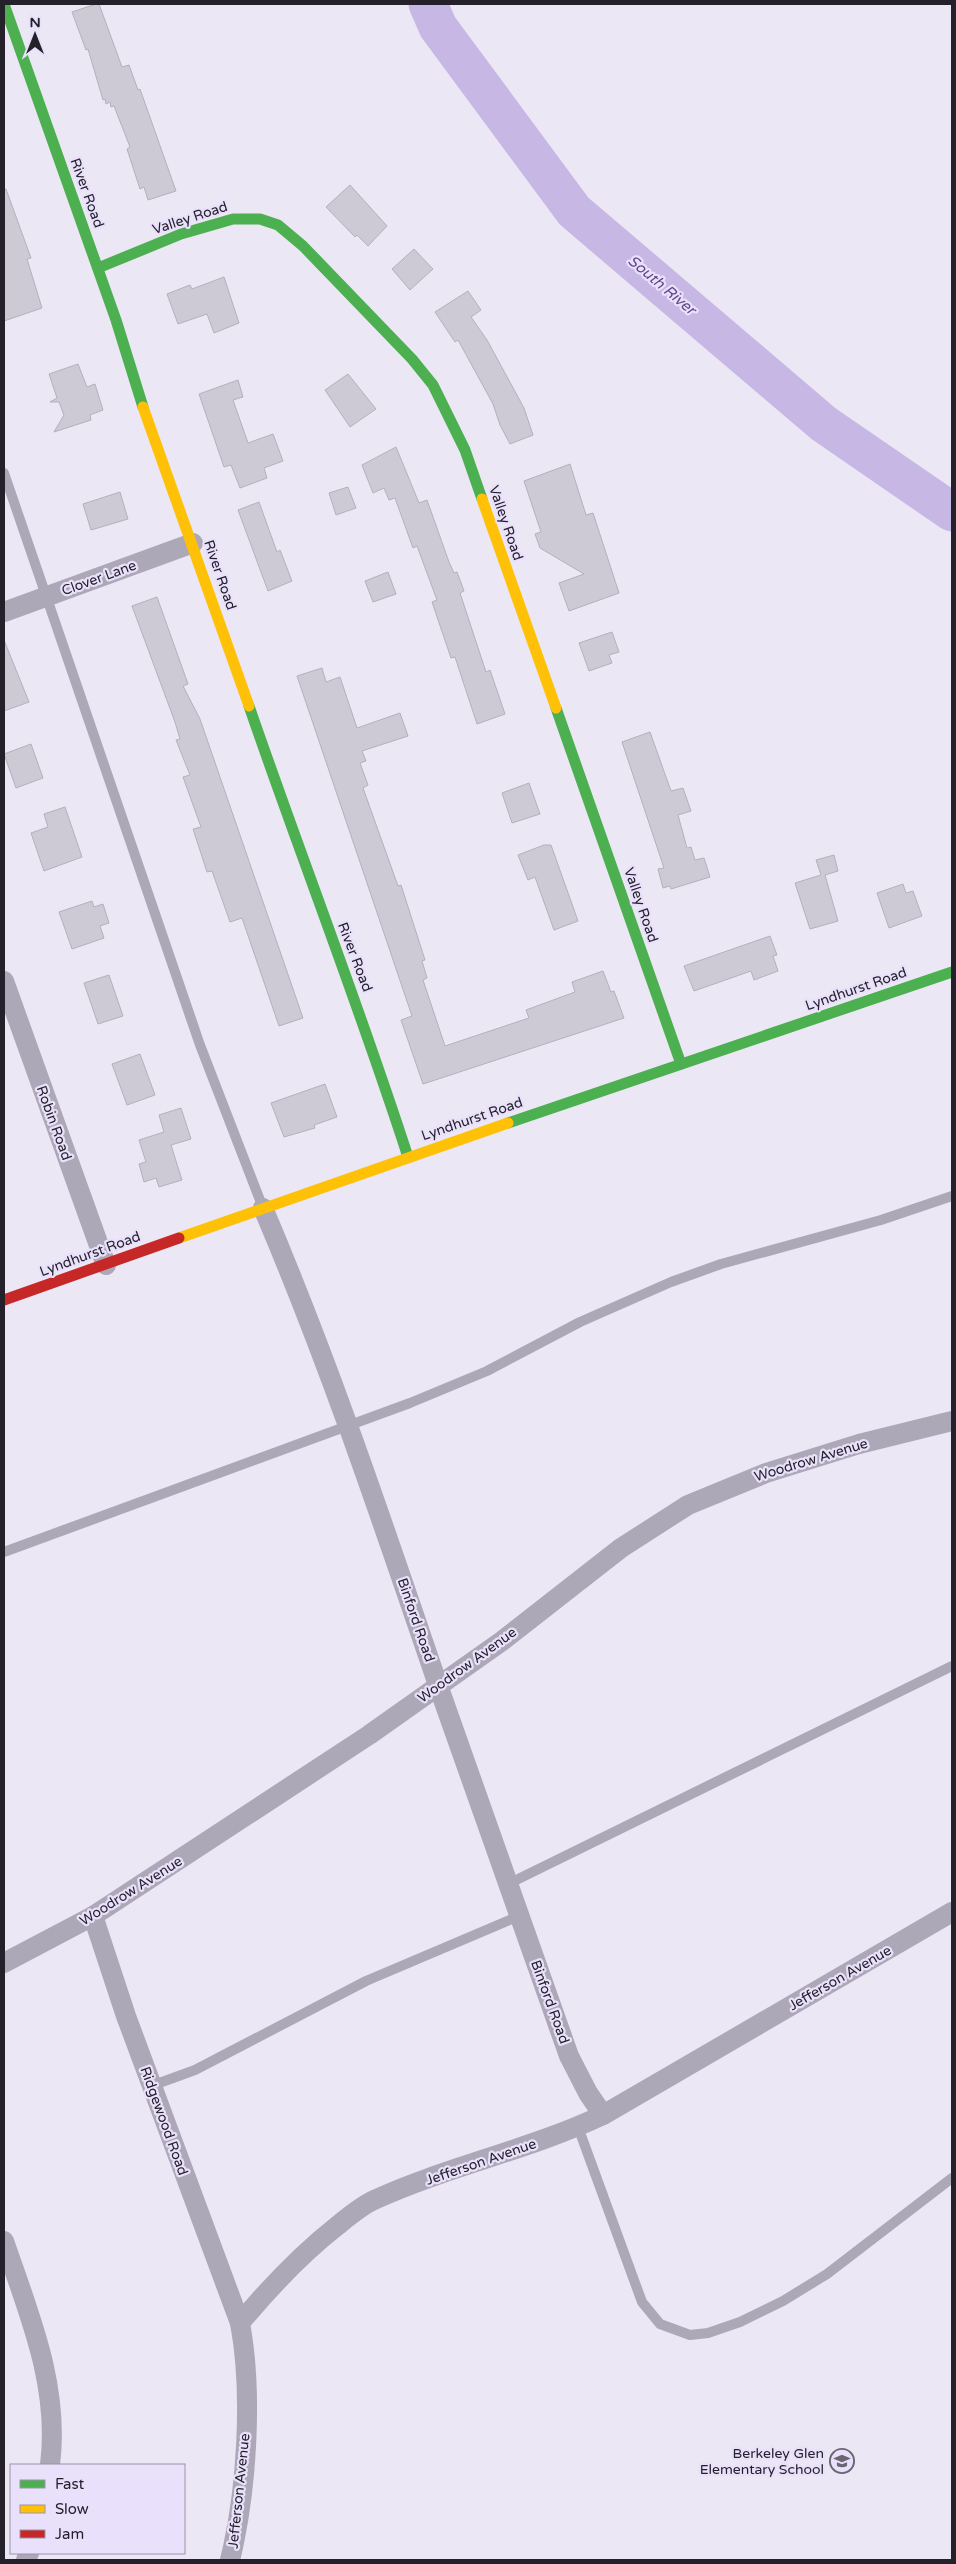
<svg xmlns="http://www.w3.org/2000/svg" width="956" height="2564" font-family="'Varela Round',sans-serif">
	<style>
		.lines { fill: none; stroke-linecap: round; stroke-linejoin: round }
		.river { stroke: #c6b7e4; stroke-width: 39 }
		.building { fill: #cdcad6; stroke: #b3b1bb }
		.lane { stroke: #ada8b7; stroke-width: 10 }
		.street { stroke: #ada8b7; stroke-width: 20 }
		.fast { stroke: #4caf50; stroke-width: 11 }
		.slow { stroke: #ffc107; stroke-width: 11 }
		.jam { stroke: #c62828; stroke-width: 11 }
		.labels { text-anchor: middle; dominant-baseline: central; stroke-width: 4.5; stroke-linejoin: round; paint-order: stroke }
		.street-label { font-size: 14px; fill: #24212b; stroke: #e9e1fb }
		.poi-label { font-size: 14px; fill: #24212b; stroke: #e9e1fb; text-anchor: end }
		.water-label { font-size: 15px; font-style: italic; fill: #60458b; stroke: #e9e1fb }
	</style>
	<rect width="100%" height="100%" fill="#ebe7f5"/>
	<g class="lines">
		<polyline class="river" points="428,4 438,27 574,211 824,424 952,512"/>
	</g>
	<g class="building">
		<polygon points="96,4 99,4 122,67 129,65 138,90 140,89 176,191 148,200 144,187 140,189 127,149 130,147 114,106 111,107 110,102 106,104 105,99 103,100 88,49 86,50 72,12"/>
		<polygon points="350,185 387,226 368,246 357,235 355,237 326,207"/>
		<polygon points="4,189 6,189 31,258 27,259 42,308 4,321"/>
		<polygon points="414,249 433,269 410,290 392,269"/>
		<polygon points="224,277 239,323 214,333 207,314 178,324 167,294 190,285 192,289"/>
		<polygon points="468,291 481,310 471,317 487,340 524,408 533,435 510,444 500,425 493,404 458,340 455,342 435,312"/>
		<polygon points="78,364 87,387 95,384 103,410 90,415 91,420 54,432 64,415 59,402 50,402 57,398 49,374"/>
		<polygon points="348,374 376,409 350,427 325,390"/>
		<polygon points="238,380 243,397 233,400 248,443 273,434 283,461 264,468 267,478 240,488 231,465 224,467 199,394"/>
		<polygon points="396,447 419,503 427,500 449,562 454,573 457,572 464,591 460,593 486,672 490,670 505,714 477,724 455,657 451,658 432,602 437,600 417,546 413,548 395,498 389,500 384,488 373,493 362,465"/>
		<polygon points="570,464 586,515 593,513 619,593 569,611 559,583 584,574 540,548 535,534 541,532 524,481"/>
		<polygon points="348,487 356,508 336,515 329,493"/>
		<polygon points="120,492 128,519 91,530 83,504"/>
		<polygon points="259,502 277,552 280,550 292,581 268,591 238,510"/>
		<polygon points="388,572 396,594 373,602 365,581"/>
		<polygon points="157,597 188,684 183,686 200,719 303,1018 279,1026 242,918 230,922 212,871 207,872 193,829 201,827 183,777 190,775 176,740 180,739 175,722 132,606"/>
		<polygon points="612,632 619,652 609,655 612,663 589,671 579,643"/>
		<polygon points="4,640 29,702 4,711"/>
		<polygon points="322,668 326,682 340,677 357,728 400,713 408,736 362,751 366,761 360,763 368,785 363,788 398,886 401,885 425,960 422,961 427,978 423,980 445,1046 529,1018 526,1010 575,992 572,982 603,971 611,992 614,991 624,1018 423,1084 401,1020 412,1016 297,676"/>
		<polygon points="650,732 671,791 683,788 691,811 678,815 687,848 691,847 695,860 704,858 710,877 671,889 670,886 663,888 658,869 664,868 622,742"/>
		<polygon points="31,744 43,778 16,788 4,754"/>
		<polygon points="529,783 540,814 512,823 502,793"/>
		<polygon points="65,807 82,857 44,871 31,833 48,827 44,814"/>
		<polygon points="544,845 551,845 578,921 554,930 535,877 528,880 518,855"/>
		<polygon points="834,855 838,871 825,875 838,921 810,929 795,883 821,875 816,860"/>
		<polygon points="903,884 906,893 913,891 922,916 889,928 877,893"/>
		<polygon points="92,901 94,907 103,904 109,923 100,926 104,938 72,949 59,912"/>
		<polygon points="770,936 777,955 773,956 778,971 754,980 751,971 694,991 684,966"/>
		<polygon points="109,975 123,1016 98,1024 84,983"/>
		<polygon points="140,1054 155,1095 127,1105 112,1064"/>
		<polygon points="325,1084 337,1117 314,1125 315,1128 284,1137 271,1103"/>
		<polygon points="181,1108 191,1139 171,1145 182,1180 159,1187 156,1178 144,1182 139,1164 146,1162 139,1140 164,1132 159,1115"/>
	</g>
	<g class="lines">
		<g class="lane">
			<polyline points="4,473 200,1045 263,1208"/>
			<polyline points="4,1552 410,1403 487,1371 580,1322 671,1282 721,1264 881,1220 952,1196"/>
			<polyline points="508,1884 952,1666"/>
			<polyline points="151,2086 195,2070 366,1981 519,1916"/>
			<polyline points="578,2127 642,2302 660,2324 690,2335 708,2333 740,2322 783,2301 827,2274 952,2178"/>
		</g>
		<g class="street">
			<polyline points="4,612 193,543"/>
			<polyline points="4,981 106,1265"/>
			<path d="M263 1208C330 1365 384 1527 439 1688 482 1811 526 1933 569 2056L588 2093 603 2115"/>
			<polyline points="93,1916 126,2016 240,2323"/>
			<polyline points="4,1963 93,1916 369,1735 502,1641 621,1548 688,1505 766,1473 859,1444 952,1421"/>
			<path d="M4 2241C29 2314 60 2386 50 2465"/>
			<polyline points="26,2560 29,2553"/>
			<path d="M230 2560C247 2491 253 2393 240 2323 270 2287 300 2255 337 2226 348 2217 361 2206 374 2200 448 2166 529 2150 603 2115L952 1912"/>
		</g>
		<g class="fast">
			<polyline points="4,4 116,320 143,407"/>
			<polyline points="98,268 181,234 233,219 260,219 278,225 303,246 412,359 433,385 465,450 482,499"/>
			<path d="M249 706C301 857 359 1005 408 1157"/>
			<polyline points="556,708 681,1064"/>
			<polyline points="508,1123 952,972"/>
		</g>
		<g class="slow">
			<polyline points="143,407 249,706"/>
			<polyline points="482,499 556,708"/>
			<polyline points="179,1238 508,1123"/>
		</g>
		<polyline class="jam" points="4,1300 179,1238"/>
	</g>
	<defs>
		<symbol id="school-ring" viewBox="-11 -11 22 22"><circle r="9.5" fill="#e9e1fb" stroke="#6a6672" stroke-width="1.5"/><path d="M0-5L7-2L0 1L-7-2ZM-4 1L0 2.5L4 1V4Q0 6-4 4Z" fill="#6a6672"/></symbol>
	</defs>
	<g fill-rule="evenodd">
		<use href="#school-ring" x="828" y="2447" width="28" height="28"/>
	</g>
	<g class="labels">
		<g class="street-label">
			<text transform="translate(87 193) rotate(70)">River Road</text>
			<text transform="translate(190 218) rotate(-18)">Valley Road</text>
			<text transform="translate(506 523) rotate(71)">Valley Road</text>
			<text transform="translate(220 575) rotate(71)">River Road</text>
			<text transform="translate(99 578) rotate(-20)">Clover Lane</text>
			<text transform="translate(641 905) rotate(71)">Valley Road</text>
			<text transform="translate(355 957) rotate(69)">River Road</text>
			<text transform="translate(856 989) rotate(-19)">Lyndhurst Road</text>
			<text transform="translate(472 1119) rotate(-19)">Lyndhurst Road</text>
			<text transform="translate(54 1123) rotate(70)">Robin Road</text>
			<text transform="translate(90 1254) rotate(-20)">Lyndhurst Road</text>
			<text transform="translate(811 1460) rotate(-17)">Woodrow Avenue</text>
			<text transform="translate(416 1620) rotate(71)">Binford Road</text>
			<text transform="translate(467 1665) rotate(-36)">Woodrow Avenue</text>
			<text transform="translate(131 1891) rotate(-32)">Woodrow Avenue</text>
			<text transform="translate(840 1978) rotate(-30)">Jefferson Avenue</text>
			<text transform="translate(550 2002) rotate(70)">Binford Road</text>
			<text transform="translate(164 2121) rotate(70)">Ridgewood Road</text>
			<text transform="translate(481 2162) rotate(-19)">Jefferson Avenue</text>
			<text transform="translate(239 2491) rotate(-84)">Jefferson Avenue</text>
		</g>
		<g class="poi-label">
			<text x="824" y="2453">Berkeley Glen<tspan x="824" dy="16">Elementary School</tspan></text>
		</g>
		<g class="water-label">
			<text transform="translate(662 285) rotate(40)">South River</text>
		</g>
	</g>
	<rect width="956" height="2564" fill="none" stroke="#24212b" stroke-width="10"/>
	<rect x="10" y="2464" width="175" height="90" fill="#e9e1fb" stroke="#9a94a8"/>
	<rect x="20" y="2480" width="25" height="8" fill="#4caf50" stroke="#9a94a8"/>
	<text x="55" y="2489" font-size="15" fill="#24212b">Fast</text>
	<rect x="20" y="2505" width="25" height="8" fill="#ffc107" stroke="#9a94a8"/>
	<text x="55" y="2514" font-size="15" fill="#24212b">Slow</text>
	<rect x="20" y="2530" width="25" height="8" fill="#c62828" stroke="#9a94a8"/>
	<text x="55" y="2539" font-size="15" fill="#24212b">Jam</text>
	<g transform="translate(35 35)" stroke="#e9e1fb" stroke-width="4" paint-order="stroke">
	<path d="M0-4L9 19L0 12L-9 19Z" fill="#24212b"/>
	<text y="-8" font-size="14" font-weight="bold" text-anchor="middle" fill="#24212b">N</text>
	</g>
</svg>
